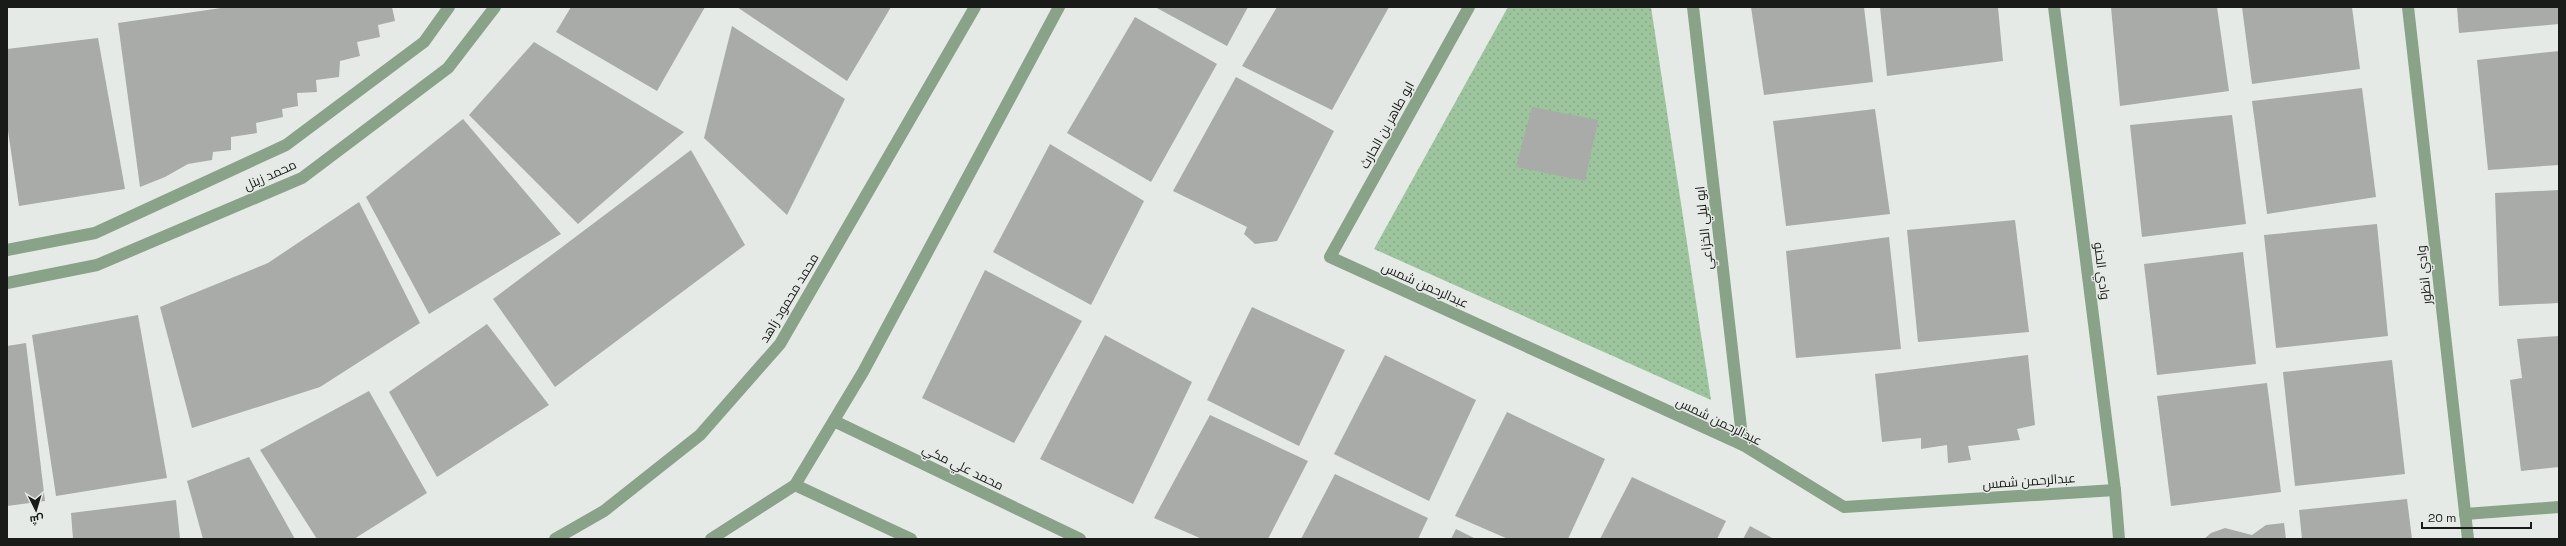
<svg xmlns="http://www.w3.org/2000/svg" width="2566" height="546" font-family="'Space Grotesk',Cairo,sans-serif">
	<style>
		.park { fill: url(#park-dots) }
		.building { fill: #a8aba8 }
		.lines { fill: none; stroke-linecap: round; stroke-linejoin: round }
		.minor { stroke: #88a388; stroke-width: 12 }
		.labels { text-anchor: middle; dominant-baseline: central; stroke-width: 3; stroke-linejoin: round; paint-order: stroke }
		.street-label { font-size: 13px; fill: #191b19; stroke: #e6eae6 }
	</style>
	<defs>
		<pattern id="park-dots" width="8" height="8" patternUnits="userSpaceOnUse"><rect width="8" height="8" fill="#9dc59d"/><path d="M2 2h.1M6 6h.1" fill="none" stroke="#87a987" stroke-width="1.8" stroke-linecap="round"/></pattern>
	</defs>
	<rect width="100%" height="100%" fill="#e6eae6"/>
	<polygon class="park" points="1508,7 1651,7 1711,400 1374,249"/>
	<g class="building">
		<polygon points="228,7 392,7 395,21 378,25 380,37 357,42 360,56 340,61 339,77 316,80 317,92 297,93 298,106 282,109 283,117 256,123 257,133 231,137 231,150 213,152 212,160 188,164 165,177 140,187 118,23"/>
		<polygon points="571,7 705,7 657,91 556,32"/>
		<polygon points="737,7 891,7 847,81"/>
		<polygon points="1155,7 1248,7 1227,46"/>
		<polygon points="1277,7 1389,7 1332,110 1242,66"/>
		<polygon points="1751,7 1864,7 1873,82 1764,95"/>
		<polygon points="1880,7 1998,7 2003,61 1887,76"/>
		<polygon points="2111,7 2217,7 2229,91 2120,106"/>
		<polygon points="2242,7 2352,7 2360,69 2252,84"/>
		<polygon points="2457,7 2559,7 2559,24 2459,33"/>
		<polygon points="1135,17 1217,64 1151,182 1067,133"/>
		<polygon points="732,26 845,99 787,215 704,138"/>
		<polygon points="98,38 125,189 19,206 7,124 7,49"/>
		<polygon points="534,42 684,132 578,224 469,115"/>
		<polygon points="2559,51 2559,165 2488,170 2477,60"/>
		<polygon points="1236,77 1334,131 1277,241 1255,244 1244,234 1247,227 1173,191"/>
		<polygon points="2362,88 2376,197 2267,214 2252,101"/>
		<polygon points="1532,107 1598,120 1585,181 1516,167"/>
		<polygon points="1875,109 1890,214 1786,226 1773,121"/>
		<polygon points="2232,115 2246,224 2142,237 2130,125"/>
		<polygon points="463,119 561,234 429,314 366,197"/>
		<polygon points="1050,144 1144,201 1091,305 993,252"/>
		<polygon points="691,150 745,245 555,387 493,299"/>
		<polygon points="2559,190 2559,303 2499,306 2495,193"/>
		<polygon points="359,202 420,323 320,387 192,428 160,307 268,263"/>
		<polygon points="2015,220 2029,332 1918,342 1907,230"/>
		<polygon points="2377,224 2388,336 2276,348 2264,235"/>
		<polygon points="1889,237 1901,349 1796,358 1786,251"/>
		<polygon points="2243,252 2256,364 2157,375 2144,264"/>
		<polygon points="985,270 1082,321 1014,443 922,398"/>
		<polygon points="1252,307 1345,350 1299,446 1207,400"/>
		<polygon points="138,315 167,478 56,496 32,335"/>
		<polygon points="487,324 549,405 437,477 389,392"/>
		<polygon points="1105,335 1192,382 1133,504 1040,459"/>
		<polygon points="2559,336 2559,467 2521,471 2510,380 2522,378 2517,339"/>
		<polygon points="26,343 45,501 7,506 7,346"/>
		<polygon points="1385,355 1476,400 1429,501 1334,454"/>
		<polygon points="2028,355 2035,425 2017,429 2020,440 1968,446 1971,460 1948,463 1947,445 1921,449 1921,438 1882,442 1875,374"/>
		<polygon points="2392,360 2405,474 2295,486 2283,372"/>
		<polygon points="2267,383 2281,492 2171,506 2157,396"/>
		<polygon points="369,391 427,493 354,539 317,539 260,450"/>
		<polygon points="1507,412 1605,459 1568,539 1508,539 1455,516"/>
		<polygon points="1210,415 1308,461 1268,539 1202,539 1154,518"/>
		<polygon points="249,457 295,539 203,539 187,481"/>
		<polygon points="1335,474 1428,518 1418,539 1301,539"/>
		<polygon points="1632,477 1726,521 1717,539 1600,539"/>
		<polygon points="2407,499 2412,539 2302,539 2299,510"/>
		<polygon points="176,500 180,539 73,539 71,513"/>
		<polygon points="2284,523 2286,539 2204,539 2211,533 2225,528 2252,535 2266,525"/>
		<polygon points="1750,526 1774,539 1743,539"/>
		<polygon points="1456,529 1476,539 1451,539"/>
	</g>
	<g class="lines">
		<g class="minor">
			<polyline points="1469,7 1330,257 1743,445 1844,507 2115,490"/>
			<polyline points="1693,7 1743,445"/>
			<polyline points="2054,7 2115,490 2119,539"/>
			<polyline points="2408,7 2468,539"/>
			<polyline points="7,250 95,233 286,145 424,42 449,7"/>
			<polyline points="7,283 97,265 302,178 448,68 495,7"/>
			<polyline points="834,421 1080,539"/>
			<polyline points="795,485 911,539"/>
			<polyline points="2465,514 2559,507"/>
			<polyline points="555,539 604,511 700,435 780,344 975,7"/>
			<polyline points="711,539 795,485 863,372 1059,7"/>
		</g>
	</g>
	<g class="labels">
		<g class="street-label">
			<text transform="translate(1387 125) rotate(-61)">ابو طاهر بن الحارث</text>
			<text transform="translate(270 175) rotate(-24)">محمد زينل</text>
			<text transform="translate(1704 228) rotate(-96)">ابو ليلي الخزاعي</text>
			<text transform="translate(2102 271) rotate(83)">وادي الحنو</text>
			<text transform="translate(2424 275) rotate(-96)">وادي انظور</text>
			<text transform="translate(1425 285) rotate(24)">عبدالرحمن شمس</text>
			<text transform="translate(789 298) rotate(-59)">محمد محمود زاهد</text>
			<text transform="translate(1719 421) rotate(26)">عبدالرحمن شمس</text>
			<text transform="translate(963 467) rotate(26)">محمد علي مكي</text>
			<text transform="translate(2029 481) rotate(-4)">عبدالرحمن شمس</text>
		</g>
	</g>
	<rect width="2566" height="546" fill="none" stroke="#191b19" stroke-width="16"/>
	<g transform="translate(36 510) rotate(175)" stroke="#e6eae6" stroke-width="3" paint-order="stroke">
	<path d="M0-3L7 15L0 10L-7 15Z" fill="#191b19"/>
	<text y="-6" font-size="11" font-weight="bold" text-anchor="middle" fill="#191b19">ش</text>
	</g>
	<path d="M2422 522v6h109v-6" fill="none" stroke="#191b19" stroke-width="2"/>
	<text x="2428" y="522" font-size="12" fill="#191b19" stroke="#e6eae6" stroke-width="3" paint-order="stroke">20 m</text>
</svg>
